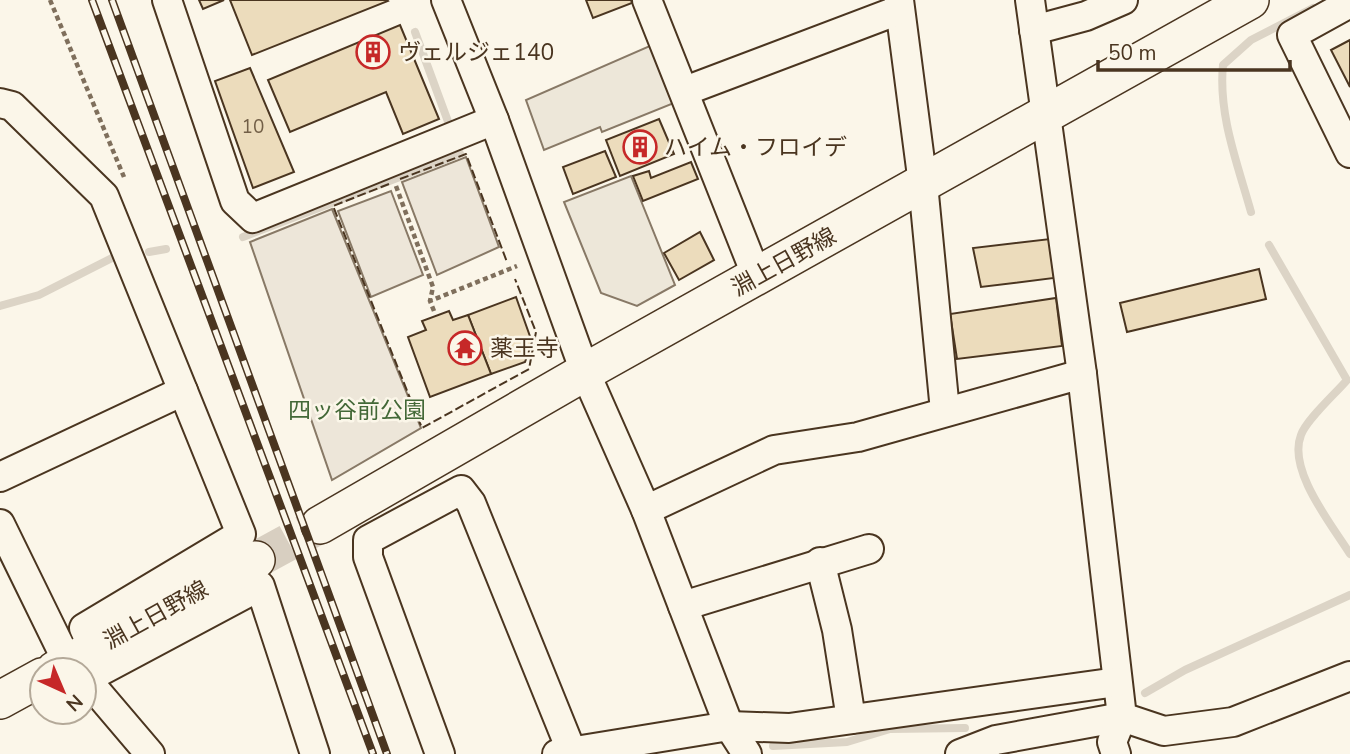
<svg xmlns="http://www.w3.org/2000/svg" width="1350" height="754" font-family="'Nunito Sans','Noto Sans JP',sans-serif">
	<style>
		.green { fill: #ede6d9; stroke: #887966; stroke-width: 2 }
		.parking { fill: #ede7d9; stroke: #887966; stroke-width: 2 }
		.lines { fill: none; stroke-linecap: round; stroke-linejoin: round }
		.stream { stroke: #dcd4c6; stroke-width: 8 }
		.building { fill: #ecdcbc; stroke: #4a3520; stroke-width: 2 }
		.major-tunnel { stroke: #d8cfc1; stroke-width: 37; stroke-dasharray: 37 18; stroke-linecap: butt }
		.minor-casing { stroke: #4a3520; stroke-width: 32 }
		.major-casing { stroke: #4a3520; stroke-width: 40 }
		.path { stroke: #7f6f5c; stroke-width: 4.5; stroke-dasharray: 5 3.5; stroke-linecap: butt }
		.minor { stroke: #fbf6e9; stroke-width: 28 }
		.major { stroke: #fbf6e9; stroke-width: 37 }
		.rail-casing { stroke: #4a3520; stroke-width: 8 }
		.rail { stroke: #fbf6e9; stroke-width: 5; stroke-dasharray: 16; stroke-linecap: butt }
		.fence { stroke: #4a3520; stroke-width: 2; stroke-dasharray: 9 3.5; stroke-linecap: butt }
		.labels { text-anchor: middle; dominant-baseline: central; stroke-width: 5; stroke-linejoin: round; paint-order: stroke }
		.number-label { font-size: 19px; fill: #725f47 }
		.poi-label { font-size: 23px; fill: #4a3520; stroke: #fbf6e9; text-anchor: start }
		.street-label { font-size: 23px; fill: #4a3520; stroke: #fbf6e9 }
		.park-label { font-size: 23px; fill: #436837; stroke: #fbf6e9 }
	</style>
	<rect width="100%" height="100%" fill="#fbf6e9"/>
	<g class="green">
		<polygon points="466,157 499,247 437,275 402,182"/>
		<polygon points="391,191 423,275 371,297 338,211"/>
		<polygon points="332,209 421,428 332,480 250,242"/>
	</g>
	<g class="parking">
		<polygon points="652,45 674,103 602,132 600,127 544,150 526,100"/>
		<polygon points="631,176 675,285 637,306 601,293 564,202"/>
	</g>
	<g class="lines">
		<g class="stream">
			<path d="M1251 212C1238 165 1218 115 1223 65L1251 40 1313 8"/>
			<polyline points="243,237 460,154 415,32"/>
			<path d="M1269 245 1347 380C1335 394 1306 420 1301 435 1287 470 1332 525 1350 554"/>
			<polyline points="149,252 166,249"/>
			<polyline points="0,306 39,295 114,257"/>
			<polyline points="1145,693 1185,670 1350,595"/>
			<polyline points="773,746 847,742 890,729 965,728"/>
		</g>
	</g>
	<g class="building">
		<polygon points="199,0 224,0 203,9"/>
		<polygon points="230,0 387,0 388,1 252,55"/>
		<polygon points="586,0 631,0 632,3 593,18"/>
		<polygon points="400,25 439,119 403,134 386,92 290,132 268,80"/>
		<polygon points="1350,40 1350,87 1331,50"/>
		<polygon points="250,68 294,172 253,188 215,81"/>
		<polygon points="659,119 674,154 620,176 606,140"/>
		<polygon points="605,151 616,177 573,194 563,167"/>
		<polygon points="691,162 698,179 643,201 633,176 649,171 651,178"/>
		<polygon points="700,232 714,260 679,280 664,253"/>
		<polygon points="1050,239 1054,278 981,287 973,248"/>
		<polygon points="1259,269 1266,299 1127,332 1120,303"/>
		<polygon points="516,297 532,342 525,362 491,374 468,315"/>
		<polygon points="1056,298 1062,346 957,359 950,314"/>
		<polygon points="449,311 453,320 468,315 491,374 430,397 408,337 426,330 422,321"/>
	</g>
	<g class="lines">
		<polyline class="major-tunnel" points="256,560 320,525"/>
		<defs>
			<g id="minor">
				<polyline points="167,0 235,201 253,218 494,120"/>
				<polyline points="446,0 494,120 585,372 646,510 729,726 747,754"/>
				<polyline points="647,0 757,277"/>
				<polyline points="899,0 923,184 945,411"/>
				<polyline points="1030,0 1082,374 1122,717 1164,731 1233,722 1350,676"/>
				<polyline points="1350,3 1292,35 1350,153"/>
				<polyline points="1034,30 1086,16 1123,0"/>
				<polyline points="685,91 899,10"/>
				<polyline points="0,103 12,106 104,196 241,534 84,628 94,650"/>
				<polyline points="0,477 183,391"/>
				<polyline points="646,510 774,450 858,437 1082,374"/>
				<polyline points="0,524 68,663"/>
				<polyline points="820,562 837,630 851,719"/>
				<polyline points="683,606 869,549"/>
				<polyline points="84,680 260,586 315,754"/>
				<polyline points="87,680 150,754"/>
				<polyline points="440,754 368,557 368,540 461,490 471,503 571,750"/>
				<polyline points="557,754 729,726 789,728 1117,682"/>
				<polyline points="960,754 996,740 1122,717"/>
				<polyline points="1116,754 1112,742 1122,717"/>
			</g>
			<g id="major">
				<polyline points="320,525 585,372 1250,0"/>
				<polyline points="55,670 256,560"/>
				<polyline points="0,700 42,677"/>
			</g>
		</defs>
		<use href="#minor" class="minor-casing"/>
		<use href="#major" class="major-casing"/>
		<g class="path">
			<polyline points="50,0 124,177"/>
			<polyline points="396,186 433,287 430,301"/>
			<polyline points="434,311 430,301 517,266"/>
		</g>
		<use href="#minor" class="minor"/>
		<use href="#major" class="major"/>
		<defs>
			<g id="rail">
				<polyline points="92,0 373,754"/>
				<polyline points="112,0 387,754"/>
			</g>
		</defs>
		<use href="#rail" class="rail-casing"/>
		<use href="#rail" class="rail"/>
		<g class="fence">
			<polyline points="400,179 466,154 507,262"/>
			<polyline points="389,184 333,206 422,428 529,369 536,332 515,279"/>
		</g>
	</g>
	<defs>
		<symbol id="building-ring" viewBox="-11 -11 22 22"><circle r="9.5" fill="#fbf6e9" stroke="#c62828" stroke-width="1.5"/><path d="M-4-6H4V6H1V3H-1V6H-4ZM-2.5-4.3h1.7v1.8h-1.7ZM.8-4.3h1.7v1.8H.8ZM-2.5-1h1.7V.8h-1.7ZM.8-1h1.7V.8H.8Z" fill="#c62828"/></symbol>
		<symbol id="temple-ring" viewBox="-11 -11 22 22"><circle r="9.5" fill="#fbf6e9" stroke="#c62828" stroke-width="1.5"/><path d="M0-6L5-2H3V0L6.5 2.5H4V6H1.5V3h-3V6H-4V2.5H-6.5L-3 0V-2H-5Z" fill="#c62828"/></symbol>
	</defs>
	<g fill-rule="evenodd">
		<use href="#building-ring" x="354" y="33" width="38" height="38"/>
		<use href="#building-ring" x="621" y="128" width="38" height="38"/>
		<use href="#temple-ring" x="446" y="329" width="38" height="38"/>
	</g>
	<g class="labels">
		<g class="number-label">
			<text x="253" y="127">10</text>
		</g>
		<g class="poi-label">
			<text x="398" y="52">ヴェルジェ140</text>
			<text x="664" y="147">ハイム・フロイデ</text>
			<text x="490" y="348">薬王寺</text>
		</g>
		<g class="street-label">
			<text transform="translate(784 262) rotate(-29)">淵上日野線</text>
			<text transform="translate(156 615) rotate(-29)">淵上日野線</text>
		</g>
		<g class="park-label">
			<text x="357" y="410">四ッ谷前公園</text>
		</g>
	</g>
	<g transform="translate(63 691) rotate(136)"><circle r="33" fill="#fbf6e9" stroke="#b4a999" stroke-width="2"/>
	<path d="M0-5L12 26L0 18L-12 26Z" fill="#c62828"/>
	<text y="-10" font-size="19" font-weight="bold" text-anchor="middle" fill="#4a3520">N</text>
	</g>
	<path d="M1098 60v10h192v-10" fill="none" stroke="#4a3520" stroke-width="3.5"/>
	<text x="1108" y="60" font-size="21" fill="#4a3520" stroke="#fbf6e9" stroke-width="5" paint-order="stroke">50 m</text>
</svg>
